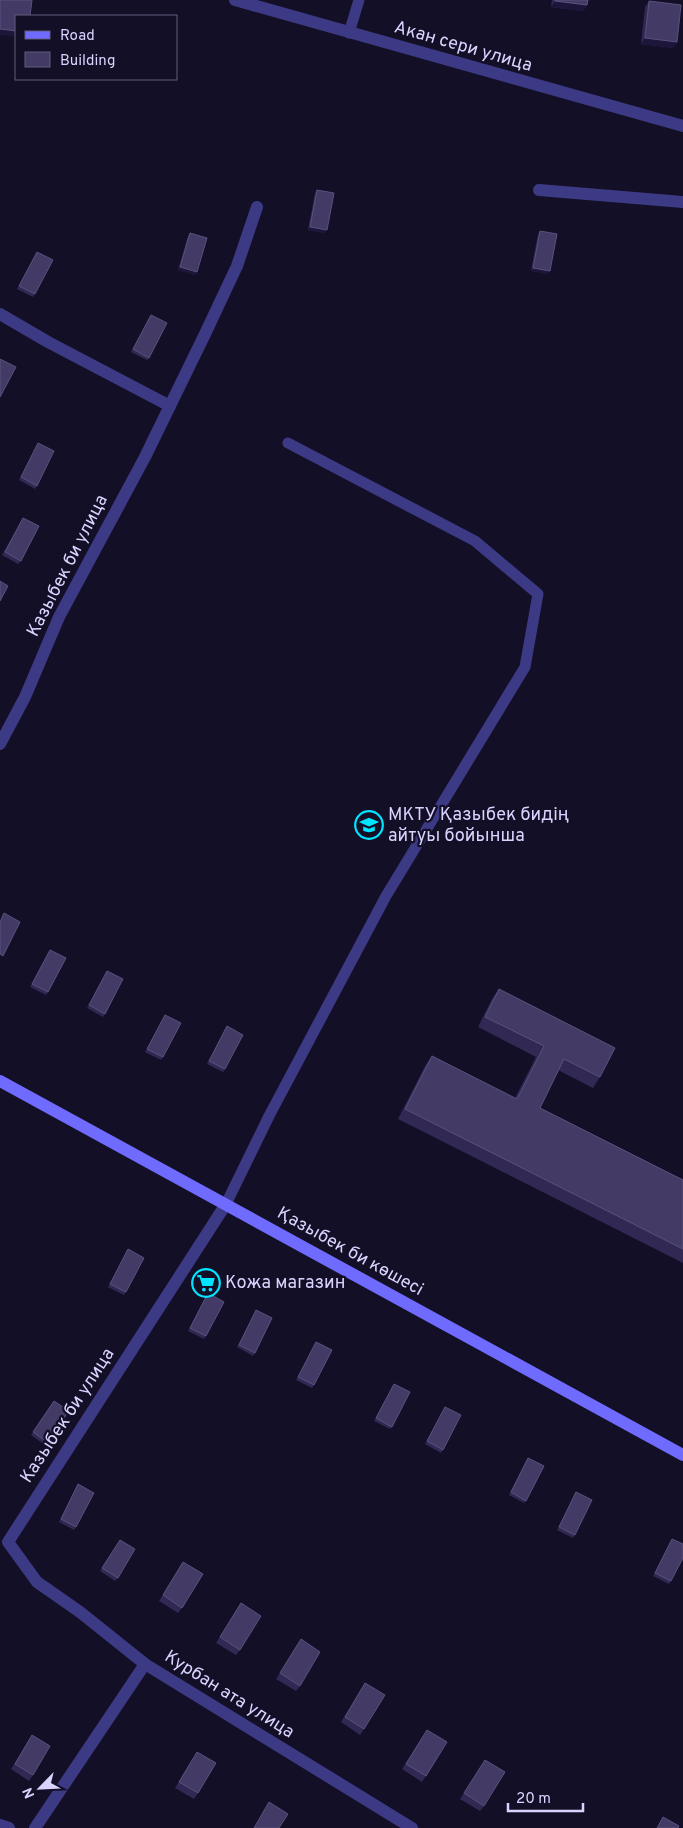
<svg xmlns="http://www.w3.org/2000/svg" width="683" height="1828" font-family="Overpass,sans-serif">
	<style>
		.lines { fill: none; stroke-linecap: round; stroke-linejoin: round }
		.lane { stroke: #3d3a85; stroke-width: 11 }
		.street { stroke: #3d3a85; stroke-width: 12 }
		.secondary { stroke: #6f6bff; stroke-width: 12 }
		.wall { fill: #312854 }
		.shaded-wall { fill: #1d163a }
		.building { fill: #433a66; stroke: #5a527e }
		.labels { text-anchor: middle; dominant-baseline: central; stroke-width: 4.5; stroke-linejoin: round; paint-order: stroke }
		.street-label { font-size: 18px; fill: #d9d4ff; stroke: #130f26 }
		.poi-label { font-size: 18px; fill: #d9d4ff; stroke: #130f26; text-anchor: start }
	</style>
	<rect width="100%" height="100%" fill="#130f26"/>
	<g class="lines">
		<g class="lane">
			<polyline points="349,33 359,0"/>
			<polyline points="226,1204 269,1116 386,896 525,667 538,594 475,541 288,443"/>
		</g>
		<g class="street">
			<polyline points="235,0 683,126"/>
			<polyline points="539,190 683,202"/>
			<polyline points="0,314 48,342 170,406"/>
			<polyline points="0,744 25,697 59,617 145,457 205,334 237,266 257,207"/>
			<polyline points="226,1204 8,1542 37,1582 80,1612 145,1664 412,1828"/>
			<polyline points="0,1825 9,1828"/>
			<polyline points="35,1828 145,1664"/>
		</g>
		<polyline class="secondary" points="0,1081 683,1455"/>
	</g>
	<g class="wall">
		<polygon points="552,0 588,0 587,5 583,11 551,7"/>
		<polygon points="649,1 677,42 673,48 641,44 645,7"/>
		<polygon points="317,190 325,233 308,230 315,193"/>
		<polygon points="540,231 548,274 531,271 538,234"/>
		<polygon points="190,233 197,272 195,275 178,270 188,236"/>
		<polygon points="37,252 35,294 33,297 17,289"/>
		<polygon points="151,315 149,358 147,360 131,352"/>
		<polygon points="38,443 37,486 35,489 19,480"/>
		<polygon points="23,518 21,561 18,564 2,555"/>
		<polygon points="50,950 48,992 46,995 30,987"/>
		<polygon points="107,971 105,1014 103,1017 87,1008"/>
		<polygon points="499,989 600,1077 593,1088 558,1070 540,1108 683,1180 683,1263 398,1119 425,1066 432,1056 515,1098 536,1057 478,1027 492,999"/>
		<polygon points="165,1015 163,1057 161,1060 145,1052"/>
		<polygon points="227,1026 225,1069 223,1072 207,1064"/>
		<polygon points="128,1249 126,1292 124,1295 108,1287"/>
		<polygon points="208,1293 206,1336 204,1339 188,1331"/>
		<polygon points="256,1310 255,1353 253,1356 237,1347"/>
		<polygon points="316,1342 314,1385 312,1388 296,1380"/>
		<polygon points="394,1384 392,1427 390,1429 374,1421"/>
		<polygon points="54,1401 69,1411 45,1445 31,1435"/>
		<polygon points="445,1407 443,1450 441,1453 425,1444"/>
		<polygon points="528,1458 526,1501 524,1503 509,1495"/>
		<polygon points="78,1484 76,1527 74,1530 59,1522"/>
		<polygon points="576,1492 575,1535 573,1538 557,1530"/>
		<polygon points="672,1539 671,1581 669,1584 653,1576"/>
		<polygon points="120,1540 118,1578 115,1581 100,1571"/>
		<polygon points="183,1562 182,1608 178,1613 159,1601"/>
		<polygon points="241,1603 240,1650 236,1655 216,1643"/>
		<polygon points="297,1645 300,1686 296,1691 276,1679"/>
		<polygon points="365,1683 364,1729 360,1735 341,1722"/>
		<polygon points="32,1735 33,1775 29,1781 11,1769"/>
		<polygon points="423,1736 426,1776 422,1782 402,1769"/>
		<polygon points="197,1752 198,1793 194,1799 175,1788"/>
		<polygon points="485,1760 484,1806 480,1811 460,1799"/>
	</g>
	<g class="shaded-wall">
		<polygon points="555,1 587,5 583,11 551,7"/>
		<polygon points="0,29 16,31 16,37 0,35"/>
		<polygon points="645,38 677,42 673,48 641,44"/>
		<polygon points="310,227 327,230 325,233 308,230"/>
		<polygon points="180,267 197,272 195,275 178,270"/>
		<polygon points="533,268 550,271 548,274 531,271"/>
	</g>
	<g class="building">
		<polygon points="0,0 32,0 30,16 16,16 16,31 0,29"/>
		<polygon points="555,0 588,0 587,5 555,1"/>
		<polygon points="649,1 681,5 677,42 645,38"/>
		<polygon points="317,190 334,193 327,230 310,227"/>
		<polygon points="540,231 557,234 550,271 533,268"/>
		<polygon points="190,233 207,238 197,272 180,267"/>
		<polygon points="37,252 53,260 35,294 19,286"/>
		<polygon points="151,315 167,323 149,358 133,349"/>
		<polygon points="0,359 16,367 0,397"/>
		<polygon points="38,443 54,451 37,486 21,477"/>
		<polygon points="23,518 39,526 21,561 5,552"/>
		<polygon points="0,581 8,586 0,601"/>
		<polygon points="4,913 20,922 3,956 0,954 0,922"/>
		<polygon points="50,950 66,958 48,992 32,984"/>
		<polygon points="107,971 123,979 105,1014 89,1005"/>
		<polygon points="499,989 615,1048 600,1077 564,1059 540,1108 683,1180 683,1249 405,1109 432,1056 517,1099 544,1046 485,1017"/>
		<polygon points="165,1015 181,1023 163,1057 147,1049"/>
		<polygon points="227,1026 243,1035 225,1069 209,1061"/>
		<polygon points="128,1249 144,1258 126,1292 110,1284"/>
		<polygon points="208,1293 224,1302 206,1336 190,1328"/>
		<polygon points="256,1310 272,1318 255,1353 239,1345"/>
		<polygon points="316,1342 332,1350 314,1385 298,1377"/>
		<polygon points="394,1384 410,1392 392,1427 376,1418"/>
		<polygon points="54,1401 69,1411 47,1442 33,1432"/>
		<polygon points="445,1407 461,1415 443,1450 427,1441"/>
		<polygon points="528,1458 544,1466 526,1501 511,1492"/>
		<polygon points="78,1484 94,1493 76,1527 61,1519"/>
		<polygon points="576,1492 592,1500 575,1535 559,1527"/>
		<polygon points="672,1539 683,1544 683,1558 671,1581 655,1573"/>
		<polygon points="120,1540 135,1549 118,1578 102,1568"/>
		<polygon points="183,1562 203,1574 182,1608 163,1595"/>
		<polygon points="241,1603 261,1616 240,1650 220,1637"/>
		<polygon points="301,1639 320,1652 300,1686 280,1673"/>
		<polygon points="365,1683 385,1695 364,1729 345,1717"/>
		<polygon points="427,1730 447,1742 426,1776 406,1764"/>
		<polygon points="32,1735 50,1746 33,1775 15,1764"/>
		<polygon points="197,1752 216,1763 198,1793 179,1782"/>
		<polygon points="485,1760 505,1772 484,1806 464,1793"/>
		<polygon points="269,1802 288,1814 279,1828 254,1828"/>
		<polygon points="663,1817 679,1826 678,1828 657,1828"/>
	</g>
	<defs>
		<symbol id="university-ring" viewBox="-11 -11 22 22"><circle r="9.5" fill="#130f26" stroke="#00e5ff" stroke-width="1.5"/><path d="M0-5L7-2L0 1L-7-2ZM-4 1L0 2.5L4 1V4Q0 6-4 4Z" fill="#00e5ff"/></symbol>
		<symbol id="supermarket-ring" viewBox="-11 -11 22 22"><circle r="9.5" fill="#130f26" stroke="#00e5ff" stroke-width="1.5"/><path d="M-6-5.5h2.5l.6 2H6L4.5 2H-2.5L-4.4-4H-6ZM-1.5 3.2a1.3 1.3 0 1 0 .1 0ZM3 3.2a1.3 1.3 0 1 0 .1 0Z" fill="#00e5ff"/></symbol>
	</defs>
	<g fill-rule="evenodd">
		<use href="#university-ring" x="353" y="809" width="32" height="32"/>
		<use href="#supermarket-ring" x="190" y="1267" width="32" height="32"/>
	</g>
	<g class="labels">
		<g class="street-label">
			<text transform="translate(463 47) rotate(16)">Акан сери улица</text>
			<text transform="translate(68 566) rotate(-63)">Казыбек би улица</text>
			<text transform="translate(350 1252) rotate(29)">Қазыбек би көшесі</text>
			<text transform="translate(68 1416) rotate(-57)">Казыбек би улица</text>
			<text transform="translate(229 1695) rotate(32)">Курбан ата улица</text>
		</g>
		<g class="poi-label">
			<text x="388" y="815">МКТУ Қазыбек бидің<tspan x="388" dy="21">айтуы бойынша</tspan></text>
			<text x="225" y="1283">Кожа магазин</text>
		</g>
	</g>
	<rect x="15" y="15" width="162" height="65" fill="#130f26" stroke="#625e7d"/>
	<rect x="25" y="31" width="25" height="8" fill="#6f6bff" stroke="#625e7d"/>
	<text x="60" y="40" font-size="15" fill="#d9d4ff">Road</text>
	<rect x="25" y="52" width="25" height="15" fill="#433a66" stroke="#625e7d"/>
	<text x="60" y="65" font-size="15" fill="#d9d4ff">Building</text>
	<g transform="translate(40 1788) rotate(246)" stroke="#130f26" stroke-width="4" paint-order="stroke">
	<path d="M0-4L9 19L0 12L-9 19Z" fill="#d9d4ff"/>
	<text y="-8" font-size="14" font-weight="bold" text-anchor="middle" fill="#d9d4ff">N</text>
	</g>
	<path d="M508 1803v8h75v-8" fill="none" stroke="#d9d4ff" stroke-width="2.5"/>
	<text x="516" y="1803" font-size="15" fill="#d9d4ff" stroke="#130f26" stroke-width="4" paint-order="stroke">20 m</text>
</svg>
